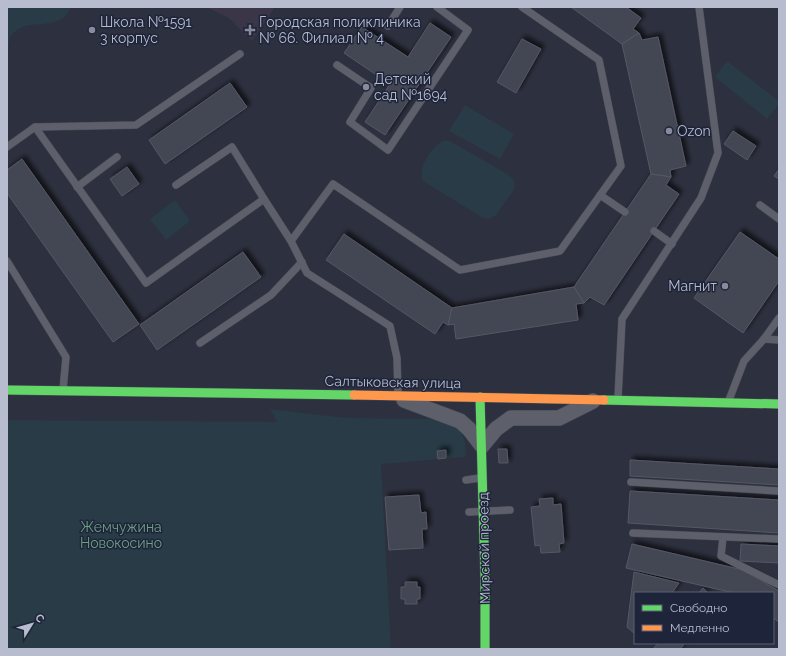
<svg xmlns="http://www.w3.org/2000/svg" width="786" height="656" font-family="Raleway,sans-serif">
	<style>
		.medical { fill: #3a3547 }
		.green { fill: #283b46 }
		.building { fill: #434652; stroke: #555865; filter: url(#shadow) }
		.lines { fill: none; stroke-linecap: round; stroke-linejoin: round }
		.lane-casing { stroke: #4b4d58; stroke-width: 8 }
		.street-casing { stroke: #4b4d58; stroke-width: 16 }
		.fast-casing { stroke: #4b4d58; stroke-width: 10 }
		.slow-casing { stroke: #4b4d58; stroke-width: 10 }
		.lane { stroke: #5d606b; stroke-width: 7 }
		.street { stroke: #5d606b; stroke-width: 15 }
		.fast { stroke: #63d668; stroke-width: 9 }
		.slow { stroke: #ff974d; stroke-width: 9 }
		.poi-dot { fill: #878b9c; stroke: #1e243a; stroke-width: 1.5 }
		.labels { text-anchor: middle; dominant-baseline: central; stroke-width: 3; stroke-linejoin: round; paint-order: stroke }
		.poi-label { font-size: 14px; fill: #b7bcce; stroke: #1e243a; text-anchor: start }
		.street-label { font-size: 14px; fill: #b7bcce; stroke: #1e243a }
		.park-label { font-size: 14px; fill: #6ca182; stroke: #1e243a }
	</style>
	<defs>
		<filter id="shadow"><feDropShadow dx="3.5" dy="-3.5" stdDeviation="2" flood-color="#0009"/></filter>
	</defs>
	<rect width="100%" height="100%" fill="#2d303e"/>
	<polygon class="medical" points="206,7 275,7 252,41 229,18"/>
	<g class="green">
		<path d="M7 7H71C60 36 24 13 10 38 8 43 9 55 7 63Z"/>
		<polygon points="727,61 779,101 779,104 767,119 715,77"/>
		<polygon points="465,105 514,134 500,159 449,131"/>
		<path d="M443 141H450L509 175 514 181V190L496 215 489 219 483 218 423 181C417 168 431 147 443 141Z"/>
		<polygon points="175,200 190,221 166,240 150,219"/>
		<polygon points="270,409 346,418 445,419 462,430 466,449 465,457 381,464 391,649 7,649 7,420 277,422"/>
	</g>
	<g class="building">
		<polygon points="571,7 626,7 641,18 633,29 639,33 622,44"/>
		<polygon points="430,23 451,37 385,135 365,122 390,84 344,53 362,27 408,57"/>
		<polygon points="639,33 642,40 658,37 686,166 670,170 671,177 651,174 622,44"/>
		<polygon points="522,39 541,49 516,93 497,82"/>
		<polygon points="230,83 247,107 165,164 149,140"/>
		<polygon points="733,131 756,146 747,160 724,144"/>
		<polygon points="22,159 139,324 113,342 7,193 7,170"/>
		<polygon points="127,167 139,184 122,196 110,179"/>
		<polygon points="779,169 779,179 774,176"/>
		<polygon points="651,174 671,177 666,185 679,194 604,305 590,297 584,303 574,287"/>
		<polygon points="740,232 779,259 779,281 743,333 694,298"/>
		<polygon points="344,234 452,308 448,325 443,322 435,334 326,260"/>
		<polygon points="243,252 261,277 157,350 140,325"/>
		<polygon points="574,287 584,303 576,304 578,320 456,339 454,324 448,325 452,308"/>
		<polygon points="498,449 507,449 508,463 499,463"/>
		<polygon points="446,450 446,458 438,459 437,451"/>
		<polygon points="630,460 779,469 779,485 630,476"/>
		<polygon points="630,491 779,500 779,533 628,523"/>
		<polygon points="419,495 421,513 426,512 427,529 422,529 423,548 389,550 385,497"/>
		<polygon points="553,498 553,505 561,504 564,543 559,544 560,552 541,553 540,545 535,546 531,507 540,506 539,499"/>
		<polygon points="632,544 743,570 779,591 779,622 773,618 773,593 734,593 626,568"/>
		<polygon points="741,544 779,546 779,563 740,561"/>
		<polygon points="634,572 679,583 672,593 635,593 635,634 627,627"/>
		<polygon points="405,582 417,582 417,587 420,587 420,599 417,599 417,604 405,604 405,599 401,599 401,587 405,587"/>
		<polygon points="703,588 708,593 699,593"/>
		<polygon points="658,643 685,643 680,649 653,649"/>
	</g>
	<g class="lines">
		<defs>
			<g id="lane">
				<polyline points="388,26 400,7"/>
				<polyline points="337,65 371,88 350,122 388,150 468,30 437,7"/>
				<polyline points="35,127 146,283 264,199 291,241"/>
				<polyline points="7,147 35,127 136,125 240,54"/>
				<polyline points="176,185 232,147 264,199"/>
				<polyline points="77,187 117,157"/>
				<polyline points="600,195 625,212"/>
				<polyline points="760,205 779,219"/>
				<polyline points="654,231 672,244"/>
				<polyline points="7,261 66,357 63,390"/>
				<polyline points="764,339 779,340"/>
				<polyline points="200,343 271,295 302,262"/>
				<polyline points="398,394 397,358 390,326 307,273 291,241 333,184 460,270 560,251 621,166 599,60 522,7"/>
				<polyline points="618,398 622,319 701,198 718,153 699,7"/>
				<polyline points="729,400 744,361 764,339 779,318"/>
				<polyline points="466,480 480,478"/>
				<polyline points="631,482 779,491"/>
				<polyline points="469,512 510,510"/>
				<polyline points="633,533 779,539"/>
				<polyline points="723,537 721,556 779,585"/>
			</g>
			<polyline id="street" points="404,400 460,421 469,429 482,446 496,429 511,418 559,418 593,401"/>
			<g id="fast">
				<polyline points="7,390 354,395"/>
				<polyline points="480,397 485,578 485,649"/>
				<polyline points="604,400 779,404"/>
			</g>
			<polyline id="slow" points="354,395 604,400"/>
		</defs>
		<use href="#lane" class="lane-casing"/>
		<use href="#street" class="street-casing"/>
		<use href="#fast" class="fast-casing"/>
		<use href="#slow" class="slow-casing"/>
		<use href="#lane" class="lane"/>
		<use href="#street" class="street"/>
		<use href="#fast" class="fast"/>
		<use href="#slow" class="slow"/>
	</g>
	<g class="poi-dot">
		<circle cx="92" cy="30" r="4"/>
		<path d="M248 24h4v4h4v4h-4v4h-4v-4h-4v-4h4z"/>
		<circle cx="366" cy="87" r="4"/>
		<circle cx="669" cy="131" r="4"/>
		<circle cx="725" cy="286" r="4"/>
	</g>
	<g class="labels">
		<g class="poi-label">
			<text x="100" y="22">Школа №1591<tspan x="100" dy="16">3 корпус</tspan></text>
			<text x="259" y="22">Городская поликлиника<tspan x="259" dy="16">№ 66. Филиал № 4</tspan></text>
			<text x="374" y="79">Детский<tspan x="374" dy="16">сад №1694</tspan></text>
			<text x="677" y="131">Ozon</text>
			<text x="717" y="286" text-anchor="end">Магнит</text>
		</g>
		<g class="street-label">
			<text transform="translate(393 382) rotate(1)">Салтыковская улица</text>
			<text transform="translate(484 548) rotate(-91)">Мирской проезд</text>
		</g>
		<g class="park-label">
			<text x="121" y="527">Жемчужина<tspan x="121" dy="16">Новокосино</tspan></text>
		</g>
	</g>
	<rect width="786" height="656" fill="none" stroke="#b7bcce" stroke-width="16"/>
	<rect x="634" y="592" width="140" height="52" fill="#1e243a" stroke="#5b6175"/>
	<rect x="642" y="605" width="20" height="6" fill="#63d668" stroke="#5b6175"/>
	<text x="670" y="612" font-size="12" fill="#b7bcce">Свободно</text>
	<rect x="642" y="625" width="20" height="6" fill="#ff974d" stroke="#5b6175"/>
	<text x="670" y="632" font-size="12" fill="#b7bcce">Медленно</text>
	<g transform="translate(32 624) rotate(53)" stroke="#1e243a" stroke-width="3" paint-order="stroke">
	<path d="M0-3L7 15L0 10L-7 15Z" fill="#b7bcce"/>
	<text y="-6" font-size="11" font-weight="bold" text-anchor="middle" fill="#b7bcce">С</text>
	</g>
</svg>
